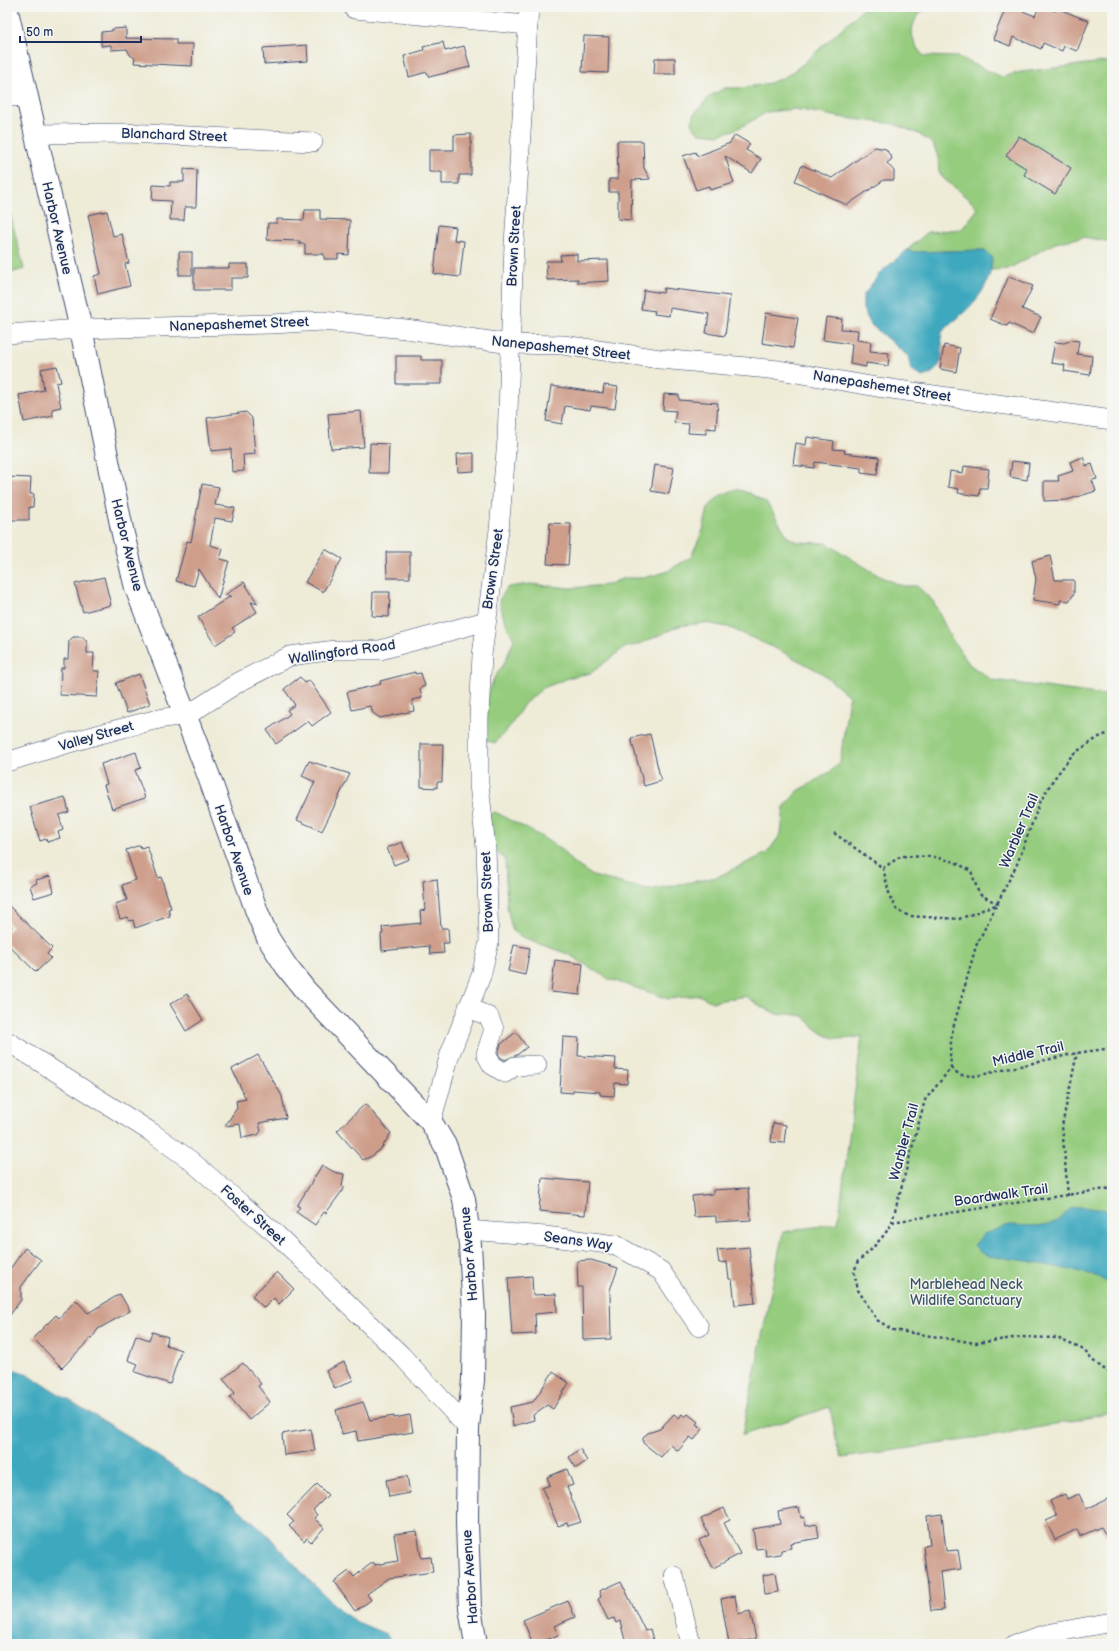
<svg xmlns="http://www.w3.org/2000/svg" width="1119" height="1651" font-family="'Balsamiq Sans',sans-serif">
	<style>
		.green { fill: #95cc7e; stroke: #587e6e }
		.water { fill: #3ea8be; stroke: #2c6c8e }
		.building { fill: #ce9e8b }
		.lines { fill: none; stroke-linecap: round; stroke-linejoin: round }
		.minor-casing { stroke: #3b4b70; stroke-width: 20 }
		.major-casing { stroke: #3b4b70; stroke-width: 24 }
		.path { stroke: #3b4b70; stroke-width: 2.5; stroke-dasharray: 3 3; stroke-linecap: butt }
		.minor { stroke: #fff; stroke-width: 19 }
		.major { stroke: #fff; stroke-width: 22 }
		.labels { text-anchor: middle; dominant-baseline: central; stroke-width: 3; stroke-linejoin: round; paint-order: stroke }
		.street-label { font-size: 14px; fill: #1b2f5e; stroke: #f6f6f2 }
		.park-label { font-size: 14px; fill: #3a5666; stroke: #f6f6f2 }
	</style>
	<rect width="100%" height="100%" fill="#f6f6f2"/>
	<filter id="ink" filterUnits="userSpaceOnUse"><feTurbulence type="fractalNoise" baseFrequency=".025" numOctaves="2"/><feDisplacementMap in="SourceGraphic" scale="8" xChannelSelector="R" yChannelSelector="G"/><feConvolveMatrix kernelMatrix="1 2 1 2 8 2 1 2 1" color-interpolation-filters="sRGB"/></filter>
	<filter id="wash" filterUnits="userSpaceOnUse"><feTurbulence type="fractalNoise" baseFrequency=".012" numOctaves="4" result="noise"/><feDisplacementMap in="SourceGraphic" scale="16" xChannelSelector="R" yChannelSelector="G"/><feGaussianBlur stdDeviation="0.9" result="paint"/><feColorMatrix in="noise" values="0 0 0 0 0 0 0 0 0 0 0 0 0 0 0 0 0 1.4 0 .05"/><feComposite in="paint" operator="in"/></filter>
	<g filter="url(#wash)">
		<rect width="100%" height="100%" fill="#eeebd7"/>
		<g class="green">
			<path d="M865 7H929C907 19 908 41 924 56L958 57 1002 77 1021 72 1112 61V242L1083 237 1055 243 1008 269 991 270 992 257 983 250 915 252 907 250 928 232 962 229 977 210 972 202 943 178 939 171 938 157 933 144 919 134 894 124 845 118 795 109 767 112 741 127 719 135 699 133 692 125 693 115 710 96 725 88H742L770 83 785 77 803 64Z"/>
			<polygon points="10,213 24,269 7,274 7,214"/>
			<path d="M736 489 749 493 767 503 788 537 797 542 826 543 881 577 903 586H917L933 601 951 638 970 665 992 680 1112 696V1413L1006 1434 842 1458 837 1445 830 1407 742 1435 783 1232 838 1223 862 1036C835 1043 821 1037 804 1016L789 1014 779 1015 762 1007 745 996 712 1002 699 995 669 999 609 979 568 954 525 939 512 930 507 906 505 859 490 847 489 815 495 812 537 834 561 849 571 861 593 876 649 890 717 877 767 853 781 834 784 807 798 791 830 772 840 762 849 696 822 673 779 650 728 627 705 623 679 626 642 643 624 648 591 673 571 677 543 688 524 704 511 725 495 743 485 740 484 708 494 678 504 664 514 640 504 619 499 600 508 587 530 584 570 588 607 585 624 578H643L666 572 691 557 703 530 708 508 719 496Z"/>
		</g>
		<g class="water">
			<path d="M907 250 915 252 983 250 992 257C991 294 967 309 942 332 941 337 942 339 942 344 942 362 940 372 922 377L911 369 908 356 871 325 863 309V296L880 273Z"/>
			<polygon points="1080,1207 1098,1208 1112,1212 1112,1286 1095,1275 1027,1261 989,1256 980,1252 974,1245 984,1234 1009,1225 1039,1226 1056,1222 1071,1208"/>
			<polygon points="12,1369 25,1373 126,1435 184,1474 212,1489 233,1504 265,1532 309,1580 343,1613 355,1621 386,1634 393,1644 7,1644 7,1370"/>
		</g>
		<g id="blocks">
			<g class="building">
				<polygon points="1006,7 1013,7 1035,16 1039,7 1044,7 1055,11 1056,8 1089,21 1077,51 1064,46 1062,51 1043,43 1041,49 1013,37 1010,46 993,39"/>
				<polygon points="126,28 126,38 176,39 176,44 193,44 192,66 134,63 135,58 130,55 127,49 111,50 111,45 101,46 101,32 112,31 112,29"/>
				<polygon points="584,36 609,37 608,73 582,72"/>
				<polygon points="443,42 445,51 464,46 470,67 429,77 427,72 409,77 404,56 424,50 423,47"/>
				<polygon points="307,45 308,61 264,64 263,48"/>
				<polygon points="655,58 675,58 675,74 654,74"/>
				<polygon points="471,134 471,175 459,175 459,184 442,184 442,172 429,172 429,150 454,150 454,135"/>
				<polygon points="735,135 750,144 746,150 761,159 752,173 725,156 734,183 710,190 709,186 696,190 683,156 695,152 698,156 730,143"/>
				<polygon points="1019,136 1071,168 1055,194 1024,175 1027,169 1006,156"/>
				<polygon points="617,141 643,141 644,168 650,179 632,180 631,220 618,219 618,192 609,192 609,179 618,179"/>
				<polygon points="875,147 886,149 892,159 887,163 894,171 894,180 884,180 847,205 795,181 802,165 832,178"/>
				<polygon points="184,169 197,170 196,207 185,207 184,220 170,220 171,201 152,200 153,185 170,186 170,182 184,182"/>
				<polygon points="305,210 320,210 320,219 350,220 349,255 338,254 338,259 324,259 324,254 305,254 305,244 299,244 300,241 267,240 268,223 277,223 277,219 304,220"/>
				<polygon points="107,211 113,236 122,234 129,263 125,264 130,286 98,294 94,276 101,274 88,215"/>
				<polygon points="439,225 456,227 454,240 464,241 460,277 434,274"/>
				<rect x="179" y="252" width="13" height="23"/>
				<polygon points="577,254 577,261 608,260 609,281 578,283 578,279 547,280 546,261 561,261 560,255"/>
				<polygon points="229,264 248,264 248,278 231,278 231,290 194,290 194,268 229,268"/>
				<polygon points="1009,276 1033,286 1022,309 1041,317 1033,334 1009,323 1007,326 990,319"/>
				<polygon points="664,288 730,296 725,336 706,333 709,314 670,308 669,316 654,314 655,311 641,309 644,290 663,293"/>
				<polygon points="766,313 798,318 793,348 762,343"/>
				<polygon points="826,317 842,319 841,329 858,330 857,340 871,342 870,351 889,353 888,366 866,363 866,367 850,364 852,344 823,340"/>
				<polygon points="1072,340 1079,341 1077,354 1092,356 1090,375 1064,371 1065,365 1051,363 1055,342 1064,343"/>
				<polygon points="944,345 960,348 956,372 940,369"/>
				<polygon points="396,356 421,356 421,360 442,360 442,384 396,384"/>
				<polygon points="57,366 61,382 56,383 61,407 52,409 53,416 24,422 19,395 44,390 41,369"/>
				<polygon points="604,385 618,387 615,409 591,406 590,410 565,406 562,424 546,421 551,386 603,393"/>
				<polygon points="664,394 679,395 679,400 718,403 716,429 706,428 706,434 688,433 689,424 674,423 676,411 663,410"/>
				<polygon points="361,411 364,447 331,449 328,414"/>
				<polygon points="246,412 252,418 255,454 243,455 244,471 232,472 231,449 211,451 207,418"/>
				<polygon points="807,437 834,441 833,449 845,450 844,453 879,457 877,475 861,473 861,468 815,462 814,468 793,465 796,443 806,445"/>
				<polygon points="370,443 389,444 388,473 369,473"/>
				<polygon points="474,453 474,471 458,472 457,454"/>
				<polygon points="1083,457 1086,466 1092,464 1097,479 1092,480 1096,491 1067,500 1044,501 1044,481 1059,481 1058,476 1073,471 1070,462"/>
				<polygon points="1012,461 1029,463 1027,480 1010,477"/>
				<polygon points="655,465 674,468 669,494 651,491"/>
				<polygon points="964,466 989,469 987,488 980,488 979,496 958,493 959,489 948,487 950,471 963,473"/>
				<polygon points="7,477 31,478 30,494 34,494 33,507 29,507 29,520 7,520"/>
				<polygon points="202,484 219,487 215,505 235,508 232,521 215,518 210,545 223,549 220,559 229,561 218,599 199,569 194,586 176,581 187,541 191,542"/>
				<polygon points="550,523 571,524 568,565 547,564"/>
				<polygon points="325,549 342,559 323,592 305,582"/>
				<polygon points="386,552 410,552 410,578 387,578"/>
				<polygon points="1050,556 1055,580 1074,580 1074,594 1069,601 1060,600 1060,604 1033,600 1036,579 1032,561"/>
				<polygon points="104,577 111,605 83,612 75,584"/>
				<polygon points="244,582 258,604 251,602 257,612 232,628 235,632 215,645 198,617 231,596 225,595"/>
				<polygon points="373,592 390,592 389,617 372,616"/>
				<polygon points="73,637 83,637 87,642 87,653 94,653 93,671 99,671 97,697 60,695 61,668 64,668 64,659 68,659 69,641"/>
				<polygon points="415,672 415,674 421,673 425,686 420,688 422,698 412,700 414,711 380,718 373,713 370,706 352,710 347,692 381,684 380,681"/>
				<polygon points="139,674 150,704 127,713 116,683"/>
				<polygon points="300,677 305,683 309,680 331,712 312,726 308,721 276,744 267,730 290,714 287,710 295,705 284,689"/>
				<polygon points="650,734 661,781 644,786 631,738"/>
				<polygon points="421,744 443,744 442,782 437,782 437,788 421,787"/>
				<polygon points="136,752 141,768 135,770 145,798 112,809 104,785 107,784 101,764"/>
				<polygon points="309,761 350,774 322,831 297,820 315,782 302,776"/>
				<polygon points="65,797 69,812 59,815 63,830 58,832 60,838 47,842 46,839 40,841 30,807"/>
				<polygon points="402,842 409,859 394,865 387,848"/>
				<polygon points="140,845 141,848 147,846 158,878 161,877 171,908 168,909 170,916 135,928 133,920 129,921 128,917 120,919 115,904 127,900 122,885 136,880 126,850"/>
				<polygon points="50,876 54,892 34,898 30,886 37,883 36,880"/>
				<polygon points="437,879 441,928 448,928 449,943 443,943 444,953 430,954 429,946 382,951 381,934 383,934 382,927 421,923 420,911 425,910 423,881"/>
				<polygon points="7,904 52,948 47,954 51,958 36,972 7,944 7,932 12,927 7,921"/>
				<polygon points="514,945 530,948 525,975 508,971"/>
				<polygon points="555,960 583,964 580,995 551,992"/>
				<polygon points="187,994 203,1020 186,1031 170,1004"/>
				<polygon points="516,1032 527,1047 517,1055 505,1060 500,1057 498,1053 501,1044"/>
				<polygon points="563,1037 579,1038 578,1056 616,1058 615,1069 628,1070 627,1084 615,1083 614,1096 600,1095 600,1092 573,1090 573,1093 560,1092"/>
				<polygon points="258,1055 282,1096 286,1118 259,1123 261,1131 258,1135 242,1138 240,1124 225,1126 237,1108 236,1101 246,1099 232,1069"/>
				<polygon points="365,1104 391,1133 381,1149 372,1156 363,1160 337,1131"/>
				<polygon points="773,1123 786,1125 784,1143 771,1142"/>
				<polygon points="322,1165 334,1172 344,1174 342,1186 345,1187 326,1213 324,1212 315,1225 296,1212 300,1207 297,1206"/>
				<polygon points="542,1178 588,1182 585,1215 539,1211"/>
				<polygon points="748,1188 751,1220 716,1222 716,1216 694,1217 692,1196 713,1194 713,1190"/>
				<polygon points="749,1247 755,1303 735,1305 732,1279 729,1279 727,1262 719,1263 717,1250"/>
				<polygon points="25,1248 41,1260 21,1287 21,1300 7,1319 7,1273"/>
				<polygon points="591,1260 618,1268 610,1290 611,1339 583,1340 582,1287 578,1287 577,1261"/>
				<polygon points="277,1272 294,1289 279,1304 274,1298 264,1308 252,1296"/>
				<polygon points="532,1276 533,1295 556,1294 557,1312 535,1314 536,1334 512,1335 508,1278"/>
				<polygon points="120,1294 130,1311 98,1329 94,1335 62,1368 33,1338 56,1315 59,1318 76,1300 88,1313"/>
				<polygon points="152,1332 168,1337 166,1345 181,1350 170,1384 135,1372 138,1364 128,1360 136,1335 149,1340"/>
				<polygon points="344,1362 353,1380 335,1389 326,1371"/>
				<polygon points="243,1363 261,1384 258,1386 270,1402 249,1420 230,1397 235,1393 223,1379"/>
				<polygon points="553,1372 569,1383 553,1409 547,1405 533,1415 534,1420 513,1426 510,1407 533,1402"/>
				<polygon points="363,1402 370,1420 394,1416 394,1418 410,1415 413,1432 358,1441 356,1431 342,1434 336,1410"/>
				<polygon points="674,1414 679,1418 682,1414 685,1417 688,1414 698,1422 696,1424 703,1429 694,1440 690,1437 678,1451 671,1445 661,1457 643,1443 643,1437 648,1433 660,1429"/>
				<polygon points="311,1429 315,1451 284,1455 282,1434"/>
				<polygon points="580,1449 587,1461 576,1468 569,1457"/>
				<polygon points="567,1469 573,1485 567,1487 581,1522 568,1526 567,1523 558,1526 542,1488 550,1485 547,1477"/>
				<polygon points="407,1476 410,1493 389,1497 386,1480"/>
				<polygon points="317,1484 328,1495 313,1510 317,1515 314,1518 324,1528 311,1542 307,1538 304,1541 289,1526 294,1522 287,1515"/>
				<polygon points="1065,1494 1067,1499 1079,1494 1086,1509 1112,1497 1112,1546 1101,1527 1080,1536 1077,1529 1055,1540 1046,1521 1057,1516 1050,1501"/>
				<polygon points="799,1507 801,1518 804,1517 806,1526 817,1524 819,1538 790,1543 791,1548 781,1550 781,1554 766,1556 765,1548 756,1549 753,1529 780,1524 778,1511"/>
				<polygon points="724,1508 730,1520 724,1523 740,1554 713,1568 699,1540 709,1535 701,1519"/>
				<polygon points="942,1514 946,1551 958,1550 961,1569 940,1572 944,1610 931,1611 923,1546 930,1545 927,1516"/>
				<polygon points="417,1531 421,1558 431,1557 433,1572 389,1578 367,1594 371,1600 355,1611 334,1582 349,1571 354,1577 373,1562 375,1565 398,1561 394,1534"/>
				<polygon points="775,1573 778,1592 765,1594 763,1575"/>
				<polygon points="621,1581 645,1631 650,1629 654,1644 626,1644 620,1621 616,1623 614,1618 608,1620 598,1599 601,1597 599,1591"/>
				<polygon points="735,1596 738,1614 750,1611 756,1639 729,1644 721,1599"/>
				<polygon points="568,1601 575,1617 554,1626 558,1635 537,1644 533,1644 523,1620"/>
			</g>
		</g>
	</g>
	<g filter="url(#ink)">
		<use href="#blocks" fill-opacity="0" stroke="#3b4b70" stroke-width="1"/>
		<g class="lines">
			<defs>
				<g id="minor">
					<polyline points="354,9 528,25"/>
					<polyline points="7,97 27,96"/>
					<polyline points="35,134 126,133 313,142"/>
					<polyline points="7,334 81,329 272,324 322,321 406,329 511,344 563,345 660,359 779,370 877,387 1112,420"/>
					<path d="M7 762C45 750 84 738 123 728 143 723 164 716 186 716L239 682 290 656 335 650H380L486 621"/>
					<polyline points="468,1007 489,1017 494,1029 486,1054 492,1065 505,1073 515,1066 537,1065"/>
					<polyline points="7,1041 151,1132 190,1160 276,1234 401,1355 468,1428"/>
					<polyline points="431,1122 450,1054 481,976 489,942 486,848 479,784 479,718 482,655 499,530 507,440 514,244 529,7"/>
					<polyline points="468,1230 545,1236 616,1245 661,1271 699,1327"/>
					<polyline points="674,1576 691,1644"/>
					<polyline points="1015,1644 1047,1634 1112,1622"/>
				</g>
				<polyline id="major" points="7,11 81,329 123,534 136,588 208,774 257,912 268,938 286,966 305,990 431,1122 446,1147 464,1199 470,1245 474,1315 473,1380 468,1428 467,1523 470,1608 476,1644"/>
			</defs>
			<use href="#minor" class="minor-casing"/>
			<use href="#major" class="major-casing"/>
			<g class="path">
				<polyline points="1112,732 1099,737 1073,754 1053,780 1040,802 1017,864 976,946 952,1032 950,1052 951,1068 925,1100 892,1222 885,1234 869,1252 858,1261 854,1272 858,1290 877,1320 893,1330 976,1343 1021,1337 1057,1338 1084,1350 1092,1360 1112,1375"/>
				<polyline points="834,833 883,868 890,897 897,910 909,916 959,919 998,904 979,894 971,871 955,862 935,857 901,856 883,868"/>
				<polyline points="951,1068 960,1075 976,1076 1077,1053 1112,1048"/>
				<polyline points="1068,1196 1062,1126 1077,1053"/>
				<polyline points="892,1222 1112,1188"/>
			</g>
			<use href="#minor" class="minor"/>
			<use href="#major" class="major"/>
		</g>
	</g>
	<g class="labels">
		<g class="street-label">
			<text transform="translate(174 135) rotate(2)">Blanchard Street</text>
			<text transform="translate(57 228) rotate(77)">Harbor Avenue</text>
			<text transform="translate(514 246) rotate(-87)">Brown Street</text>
			<text transform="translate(239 324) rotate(-2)">Nanepashemet Street</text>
			<text transform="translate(561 348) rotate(6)">Nanepashemet Street</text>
			<text transform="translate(882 386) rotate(9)">Nanepashemet Street</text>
			<text transform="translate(127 545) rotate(76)">Harbor Avenue</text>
			<text transform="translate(493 569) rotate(-82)">Brown Street</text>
			<text transform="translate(342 652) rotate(-8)">Wallingford Road</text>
			<text transform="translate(96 736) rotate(-16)">Valley Street</text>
			<text transform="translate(1019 831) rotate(-67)">Warbler Trail</text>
			<text transform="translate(234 850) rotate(71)">Harbor Avenue</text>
			<text transform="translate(487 892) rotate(-92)">Brown Street</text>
			<text transform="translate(1028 1054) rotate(-13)">Middle Trail</text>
			<text transform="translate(904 1142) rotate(-75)">Warbler Trail</text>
			<text transform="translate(1001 1195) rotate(-8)">Boardwalk Trail</text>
			<text transform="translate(253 1215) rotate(42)">Foster Street</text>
			<text transform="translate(578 1241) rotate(8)">Seans Way</text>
			<text transform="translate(469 1254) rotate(-95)">Harbor Avenue</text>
			<text transform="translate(470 1577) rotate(-94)">Harbor Avenue</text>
		</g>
		<g class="park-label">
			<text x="966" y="1284">Marblehead Neck<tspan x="966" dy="16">Wildlife Sanctuary</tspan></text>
		</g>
	</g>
	<rect width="1119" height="1651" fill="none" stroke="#f6f6f2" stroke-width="24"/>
	<path d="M20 36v6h121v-6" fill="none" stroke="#1b2f5e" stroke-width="2"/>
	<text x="26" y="36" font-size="12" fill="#1b2f5e" stroke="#f6f6f2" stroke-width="3" paint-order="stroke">50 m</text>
</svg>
